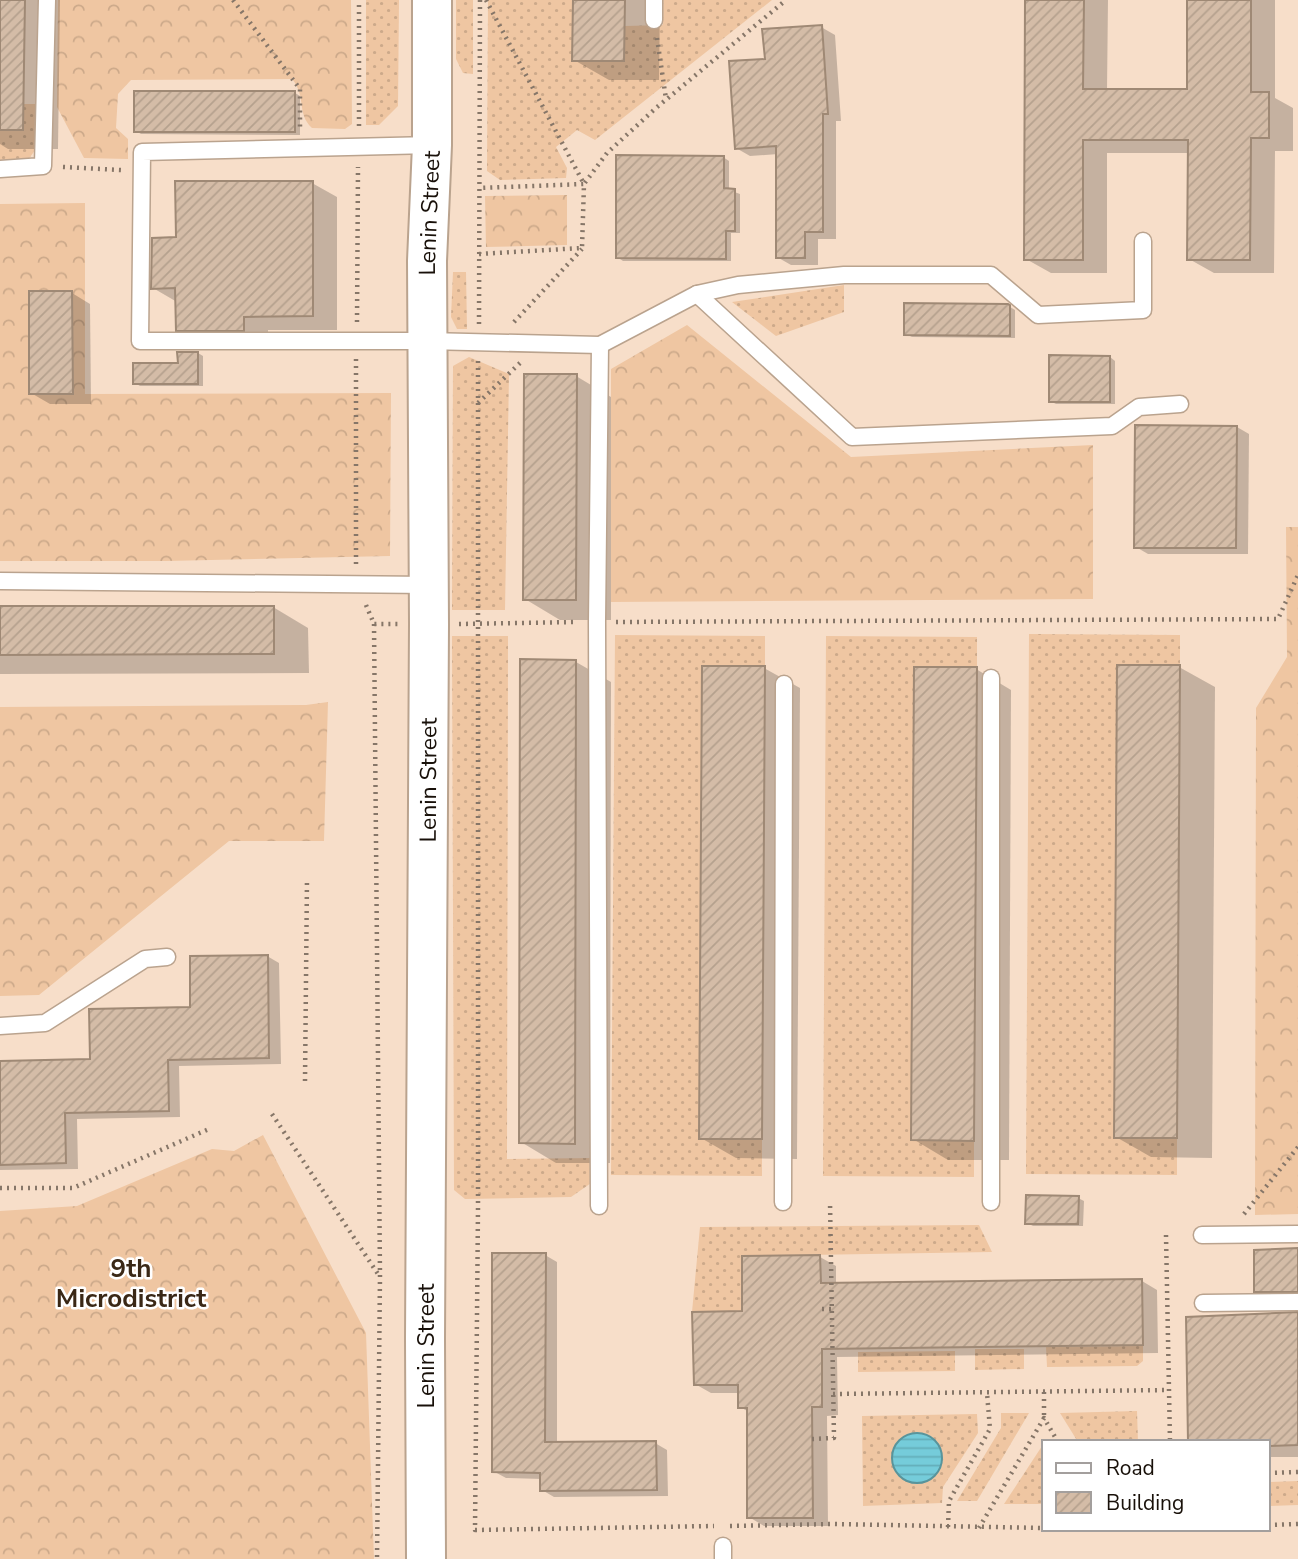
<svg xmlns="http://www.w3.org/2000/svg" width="1298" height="1559" font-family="'Nunito Sans',sans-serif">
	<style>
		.grass { fill: url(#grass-dots) }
		.forest { fill: url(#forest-crowns); fill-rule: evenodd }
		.water { fill: url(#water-rules); stroke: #59949b; stroke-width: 2 }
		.shadow { fill: #0003 }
		.building { fill: url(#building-hatch); stroke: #9f8975; stroke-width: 2 }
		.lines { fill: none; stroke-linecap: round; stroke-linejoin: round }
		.service-casing { stroke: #baa38e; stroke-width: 19 }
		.tertiary-casing { stroke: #baa38e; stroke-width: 42 }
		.path { stroke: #867668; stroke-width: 4.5; stroke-dasharray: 2 5; stroke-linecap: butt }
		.service { stroke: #fff; stroke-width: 16 }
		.tertiary { stroke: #fff; stroke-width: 38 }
		.labels { text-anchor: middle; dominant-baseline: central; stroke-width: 5; stroke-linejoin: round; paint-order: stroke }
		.street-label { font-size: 23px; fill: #181009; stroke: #fff }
		.quarter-label { font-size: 26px; font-weight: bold; fill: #3a2816; stroke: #fff }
	</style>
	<defs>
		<pattern id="grass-dots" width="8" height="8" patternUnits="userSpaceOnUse" patternTransform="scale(1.75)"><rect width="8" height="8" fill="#efc6a2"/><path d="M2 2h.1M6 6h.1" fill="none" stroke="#cca98a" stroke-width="1.8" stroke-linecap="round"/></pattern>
		<pattern id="forest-crowns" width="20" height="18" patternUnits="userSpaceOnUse" patternTransform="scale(1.75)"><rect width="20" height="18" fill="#efc6a2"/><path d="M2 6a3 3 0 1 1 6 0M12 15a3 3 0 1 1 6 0" fill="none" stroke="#cca98a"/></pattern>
		<pattern id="water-rules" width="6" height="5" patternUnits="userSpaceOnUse" patternTransform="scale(1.75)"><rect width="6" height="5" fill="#75ccda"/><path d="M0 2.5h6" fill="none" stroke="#64aeba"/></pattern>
		<pattern id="building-hatch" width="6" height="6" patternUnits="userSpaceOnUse" patternTransform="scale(1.75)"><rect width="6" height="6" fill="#d4bca7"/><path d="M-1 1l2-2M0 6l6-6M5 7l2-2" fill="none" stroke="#b5a18e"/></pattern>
	</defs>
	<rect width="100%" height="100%" fill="#f7dec9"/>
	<g class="grass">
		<polygon points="366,0 399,0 398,106 379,125 366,125"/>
		<polygon points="456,0 473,0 473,74 463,73 456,59"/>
		<polygon points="488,0 573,0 572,60 624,61 625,26 663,25 663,0 772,0 595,140 577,130 556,147 567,168 566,178 500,180 487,171"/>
		<polygon points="24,104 37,104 38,146 28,160 0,160 0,130 23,130"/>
		<polygon points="453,272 466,272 467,329 457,329 451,317"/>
		<polygon points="844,285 844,312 776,336 732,302"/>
		<polygon points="469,357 509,374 505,610 452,610 453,366"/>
		<polygon points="1029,634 1180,635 1180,665 1117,665 1114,1138 1177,1138 1177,1175 1026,1174"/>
		<polygon points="615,635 765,636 765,666 702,666 699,1139 762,1139 762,1176 611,1175"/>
		<polygon points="452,636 508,636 507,1159 594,1158 594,1181 571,1197 465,1199 454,1190"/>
		<polygon points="826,636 977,637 977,667 911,1140 974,1141 974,1177 823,1176"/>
		<polygon points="979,1225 992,1252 742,1256 742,1311 692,1312 700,1227"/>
		<polygon points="1143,1346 1143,1361 1137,1366 1047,1367 1046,1347"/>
		<polygon points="975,1349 1024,1349 1024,1369 975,1370"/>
		<polygon points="955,1351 955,1371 858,1372 858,1352"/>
		<polygon points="1137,1411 1138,1442 1078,1442 1060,1413"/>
		<polygon points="1001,1413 1029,1413 977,1501 957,1501 1001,1428"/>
		<polygon points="977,1414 978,1433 943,1487 942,1503 863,1506 862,1416"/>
		<polygon points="1044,1443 1044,1504 1004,1504"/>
		<polygon points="1298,1481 1298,1505 1268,1506 1268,1482"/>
	</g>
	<g class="forest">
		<path d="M58 0H351L352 124 345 129 312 128C296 113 307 97 292 79L131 80 118 94 116 128 128 139V159L84 158 57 107Z"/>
		<polygon points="567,195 567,245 486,247 485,196"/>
		<path d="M85 203V394L391 393 390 556 166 561H0V204ZM72 291 73 394H30L29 292Z"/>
		<polygon points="687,325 851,457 1093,445 1093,599 611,602 611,369"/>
		<polygon points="1286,527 1298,527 1298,1214 1255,1215 1256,708 1287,657"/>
		<polygon points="328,702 324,841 229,841 39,995 0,996 0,707 306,705"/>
		<polygon points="263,1135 366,1333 374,1559 0,1559 0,1211 77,1206 212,1149 234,1151"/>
	</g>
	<circle class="water" cx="917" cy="1458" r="25"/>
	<g class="shadow">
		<polygon points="0,0 60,0 58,149 8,149 0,144"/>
		<polygon points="575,0 660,0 659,80 609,80 574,60"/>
		<polygon points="1027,0 1108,0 1107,90 1188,91 1189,0 1275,0 1275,98 1293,108 1293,151 1275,151 1274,273 1214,273 1189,259 1189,153 1107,153 1107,273 1051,273 1026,259"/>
		<polygon points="821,27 835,35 841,121 836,121 836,239 818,239 818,265 791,265 777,257 778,154 750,156 736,148 767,61"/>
		<polygon points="295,93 300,96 300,135 141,134 136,131"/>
		<polygon points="723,157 729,161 729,190 740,194 740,233 731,233 731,261 623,261 617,257"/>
		<polygon points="312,183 337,197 337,330 268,330 268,344 203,344 178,329 177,302 153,288 177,239"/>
		<polygon points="72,293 90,304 91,404 50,404 31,393"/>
		<polygon points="1010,307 1015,310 1015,338 912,337 906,334"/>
		<polygon points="198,353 203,356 203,386 140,386 135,383 180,365"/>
		<polygon points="1110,357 1115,361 1115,404 1056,404 1050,401"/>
		<polygon points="576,376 611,397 611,620 560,620 525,599"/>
		<polygon points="1237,427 1249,434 1248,554 1148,554 1136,547"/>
		<polygon points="273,607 308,628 309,673 0,674 0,608"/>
		<polygon points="522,661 576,662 611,682 610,1163 556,1163 521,1142"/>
		<polygon points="1179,667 1215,687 1212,1158 1151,1157 1116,1137"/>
		<polygon points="764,668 800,688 797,1159 736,1158 701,1138"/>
		<polygon points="976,669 1011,690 1009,1160 948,1160 913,1139"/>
		<polygon points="267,956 279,963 281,1064 179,1066 180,1117 77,1119 78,1169 0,1170 0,1063 92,1061 192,1009"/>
		<polygon points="1078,1198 1084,1201 1083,1226 1033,1226 1027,1223"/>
		<polygon points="1298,1250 1298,1303 1277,1303 1256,1291"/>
		<polygon points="545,1255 557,1262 557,1444 655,1443 667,1450 668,1496 554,1497 542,1490 542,1479 506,1478 493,1471"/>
		<polygon points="820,1257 836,1266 836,1285 1142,1281 1157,1290 1158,1353 837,1357 838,1415 827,1416 828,1526 764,1526 749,1517 749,1412 740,1407 740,1393 711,1393 695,1384 744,1313"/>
		<polygon points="1298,1314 1298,1457 1268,1457 1268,1442"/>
	</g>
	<g class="building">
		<polygon points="0,0 25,0 23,130 0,130"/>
		<polygon points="573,0 625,0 624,61 572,61"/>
		<polygon points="1025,0 1084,0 1083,89 1187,89 1187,0 1251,0 1251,92 1269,92 1269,138 1251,138 1250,260 1187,260 1188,140 1083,140 1083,260 1024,260"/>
		<polygon points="822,25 828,114 823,114 823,232 805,232 805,258 776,258 776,146 735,149 729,61 765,59 762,29"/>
		<rect x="134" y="91" width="161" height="41"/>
		<polygon points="616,155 724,156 724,188 735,189 735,231 726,231 726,259 616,258"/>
		<polygon points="175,181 313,181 313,316 244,317 244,331 176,331 175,288 151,289 152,238 176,237"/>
		<polygon points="29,291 72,291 73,394 29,394"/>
		<polygon points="904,303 1008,304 1010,305 1010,336 904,335"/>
		<polygon points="177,352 198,352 198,384 133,384 133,363 178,363"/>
		<polygon points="1049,355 1110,356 1110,402 1049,402"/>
		<polygon points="524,374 577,374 576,600 523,600"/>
		<polygon points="1135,425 1237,426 1236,548 1134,548"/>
		<polygon points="0,606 274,606 274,654 0,655"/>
		<polygon points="520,659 576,660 575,1144 519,1143"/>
		<polygon points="1117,665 1180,665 1177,1138 1114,1138"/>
		<polygon points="702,666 765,666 762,1139 699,1139"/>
		<polygon points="914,667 977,667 974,1141 911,1140"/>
		<polygon points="268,955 269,1058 168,1060 169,1111 65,1113 66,1163 0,1165 0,1061 90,1059 89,1009 190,1007 190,956"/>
		<polygon points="1026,1195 1079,1196 1078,1224 1025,1224"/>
		<polygon points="1298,1248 1298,1292 1254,1292 1254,1250"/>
		<polygon points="492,1253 546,1253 545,1442 656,1441 657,1490 540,1491 540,1473 492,1472"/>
		<polygon points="820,1255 821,1283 1142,1279 1143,1345 822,1349 822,1407 812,1407 813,1518 747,1518 747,1408 738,1408 738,1385 694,1385 692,1312 742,1311 742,1256"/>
		<polygon points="1298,1312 1298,1445 1268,1446 1268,1442 1188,1442 1186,1317"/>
	</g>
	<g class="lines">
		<defs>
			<g id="service">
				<polyline points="654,20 654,0"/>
				<polyline points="432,145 142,152 140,341 427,341 600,345 697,294 738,285 844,275 991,275 1038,315 1143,310 1143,241"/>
				<polyline points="0,169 43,166 47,0"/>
				<polyline points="697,294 852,437 1112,426 1139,407 1180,404"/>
				<polyline points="0,581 429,585"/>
				<polyline points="0,1026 45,1023 145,959 167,957"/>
				<polyline points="783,1202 784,684"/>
				<polyline points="991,1202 991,678"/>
				<polyline points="599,1206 597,622 600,345"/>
				<polyline points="1202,1235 1298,1234"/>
				<polyline points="1203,1303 1298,1302"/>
				<polyline points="723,1546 723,1559"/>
			</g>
			<g id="tertiary">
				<path id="s1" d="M426 1559 425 1339 429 624 427 261 432 145V0"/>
			</g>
		</defs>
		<use href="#service" class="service-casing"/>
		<use href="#tertiary" class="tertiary-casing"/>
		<g class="path">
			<polyline points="233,0 300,89 300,127"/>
			<polyline points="486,0 584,184 607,153 656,108 786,0"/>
			<polyline points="657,38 666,99"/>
			<polyline points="359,126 359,0"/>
			<polyline points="63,167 121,170"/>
			<polyline points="479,254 582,248 584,184 479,188"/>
			<polyline points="357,322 358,167"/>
			<polyline points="514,322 582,249"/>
			<polyline points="479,324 480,0"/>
			<polyline points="478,361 478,1208 475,1530 714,1526"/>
			<polyline points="478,403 520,363"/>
			<polyline points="356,564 356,359"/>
			<polyline points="366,605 374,624 398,624"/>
			<polyline points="616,622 1278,619 1298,575"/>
			<polyline points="374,624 380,1276 377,1559"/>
			<polyline points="459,624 576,622"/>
			<polyline points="305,1081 307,879"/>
			<polyline points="272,1114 378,1274"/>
			<polyline points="0,1188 73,1188 209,1129"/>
			<polyline points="1244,1214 1298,1147"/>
			<polyline points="1166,1235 1170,1442"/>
			<polyline points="822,1309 831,1309"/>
			<polyline points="1044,1392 1044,1418"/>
			<polyline points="833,1394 1168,1390"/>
			<polyline points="812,1439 834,1438 830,1202"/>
			<polyline points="1268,1473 1298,1472"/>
			<polyline points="1268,1525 1298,1524"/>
			<polyline points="730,1526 834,1524 1044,1528"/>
			<polyline points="948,1527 949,1501 990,1429 987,1393"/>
			<polyline points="979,1528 1044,1418 1058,1442"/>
		</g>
		<use href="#service" class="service"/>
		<use href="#tertiary" class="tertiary"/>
	</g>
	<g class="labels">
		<g class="street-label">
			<text stroke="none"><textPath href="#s1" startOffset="1346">Lenin Street</textPath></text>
			<text stroke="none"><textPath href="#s1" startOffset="779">Lenin Street</textPath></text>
			<text transform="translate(426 1346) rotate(-90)">Lenin Street</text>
		</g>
		<g class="quarter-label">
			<text x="131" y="1268">9th<tspan x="131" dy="30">Microdistrict</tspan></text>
		</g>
	</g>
	<rect x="1042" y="1440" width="228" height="91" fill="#ffffff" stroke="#a39f9d" stroke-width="2"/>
	<rect x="1056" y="1463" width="35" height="10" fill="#ffffff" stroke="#a39f9d" stroke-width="2"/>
	<text x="1106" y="1475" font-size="21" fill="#181009">Road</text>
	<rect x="1056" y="1492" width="35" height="21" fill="url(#building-hatch)" stroke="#a39f9d" stroke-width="2"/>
	<text x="1106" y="1510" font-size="21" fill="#181009">Building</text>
</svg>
